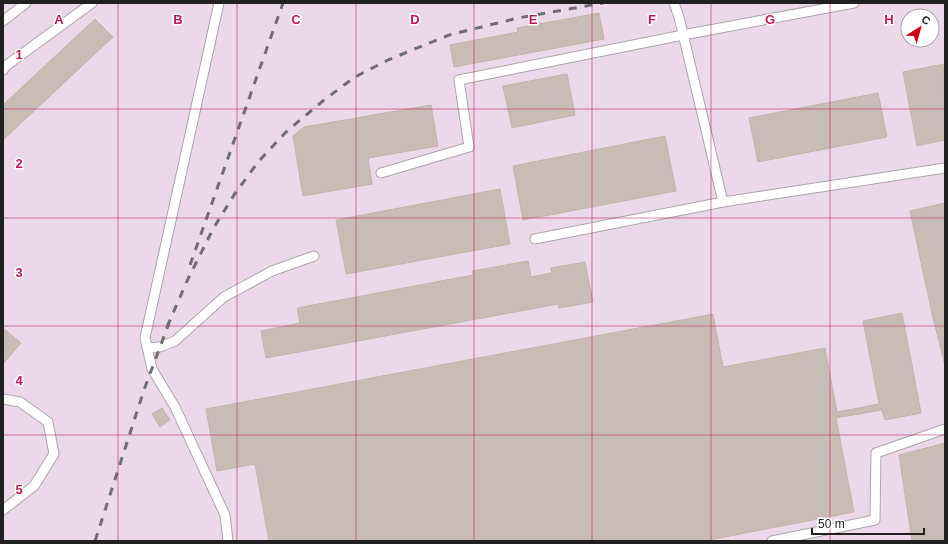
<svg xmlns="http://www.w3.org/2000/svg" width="948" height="544" font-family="Helvetica,sans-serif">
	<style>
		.industrial { fill: #ebd9e9; fill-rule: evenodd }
		.building { fill: #c7bdb6; stroke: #c4b3a9 }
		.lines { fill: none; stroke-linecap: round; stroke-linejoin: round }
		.service-casing { stroke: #a8a8a8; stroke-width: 11 }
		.service { stroke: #fff; stroke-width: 9 }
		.rail { stroke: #6f6f6f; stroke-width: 3; stroke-dasharray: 8 8; stroke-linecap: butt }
		.grid { fill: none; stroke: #c2185b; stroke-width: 1; stroke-opacity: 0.55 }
		.grid-label { font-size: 13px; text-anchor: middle; font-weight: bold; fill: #c2185b; stroke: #fff; stroke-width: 3; stroke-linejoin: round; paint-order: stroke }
	</style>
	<rect width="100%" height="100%" fill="#f2eee7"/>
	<path class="industrial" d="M3 3H945V541H3ZM908 16H932V40H908Z"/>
	<g class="building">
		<polygon points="599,13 604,39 454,67 450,45 518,32 517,28"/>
		<polygon points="95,19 113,37 3,140 3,105"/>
		<polygon points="944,64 945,140 917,146 903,72"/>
		<polygon points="567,74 575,115 512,128 503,86"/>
		<polygon points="878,93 887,137 758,162 749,118"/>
		<polygon points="431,105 438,146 368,158 372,184 303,196 293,136 304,127"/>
		<polygon points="665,136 676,191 523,220 513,166"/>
		<polygon points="500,189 510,244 346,274 336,220"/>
		<polygon points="945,203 945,365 933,318 910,211"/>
		<polygon points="528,261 531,277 552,273 551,268 585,262 593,302 559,308 558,304 266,358 261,331 300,323 297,308 473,275 472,271"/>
		<polygon points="902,313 921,413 885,420 882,410 836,418 854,512 704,541 269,541 255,464 217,471 206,409 713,314 723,367 825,348 837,412 879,404 863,321"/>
		<polygon points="3,328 21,343 3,364"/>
		<polygon points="162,408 170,420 160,427 152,414"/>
		<polygon points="945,443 945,541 912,541 899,455"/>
	</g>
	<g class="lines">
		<defs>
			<g id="service">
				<polyline points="219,3 145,338 152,369 175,407 225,515 228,541"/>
				<polyline points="3,21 26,3"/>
				<polyline points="3,70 7,65 92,3"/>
				<polyline points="381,173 469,147 459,80 683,35 854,3"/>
				<polyline points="723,202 945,168"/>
				<polyline points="535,239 723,202 679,17 674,3"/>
				<polyline points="147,348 160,347 175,341 224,297 272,271 314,256"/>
				<polyline points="3,399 20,402 48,422 54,454 34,486 3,510"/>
				<polyline points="772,541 875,520 876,453 945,429"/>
			</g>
		</defs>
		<use href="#service" class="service-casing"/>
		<use href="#service" class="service"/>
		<g class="rail">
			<polyline points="190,265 283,3"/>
			<polyline points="167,327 187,281 213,229 234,195 258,162 286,132 324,100 355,77 388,60 449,35 518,18 603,3"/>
			<polyline points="95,541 144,390 169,323"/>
		</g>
	</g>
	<path class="grid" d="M118 3V541M237 3V541M356 3V541M474 3V541M592 3V541M711 3V541M830 3V541M3 109H945M3 218H945M3 326H945M3 435H945"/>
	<g class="grid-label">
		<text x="59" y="24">A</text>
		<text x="178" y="24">B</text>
		<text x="296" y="24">C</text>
		<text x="415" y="24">D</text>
		<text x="533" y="24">E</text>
		<text x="652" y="24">F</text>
		<text x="770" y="24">G</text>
		<text x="889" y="24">H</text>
		<text x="19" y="59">1</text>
		<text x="19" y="168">2</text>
		<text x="19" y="277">3</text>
		<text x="19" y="385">4</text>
		<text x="19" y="494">5</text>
	</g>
	<rect width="948" height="544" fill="none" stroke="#212121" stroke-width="8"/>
	<g transform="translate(920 28) rotate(37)"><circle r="19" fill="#ffffff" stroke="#a6a6a6"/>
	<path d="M0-3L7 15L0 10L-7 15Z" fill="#d2000e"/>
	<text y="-6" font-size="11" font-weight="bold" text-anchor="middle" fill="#212121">С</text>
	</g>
	<path d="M812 528v6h112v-6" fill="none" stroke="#212121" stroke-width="2"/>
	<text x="818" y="528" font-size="12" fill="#212121" stroke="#ffffff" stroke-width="3" paint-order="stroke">50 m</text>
</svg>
